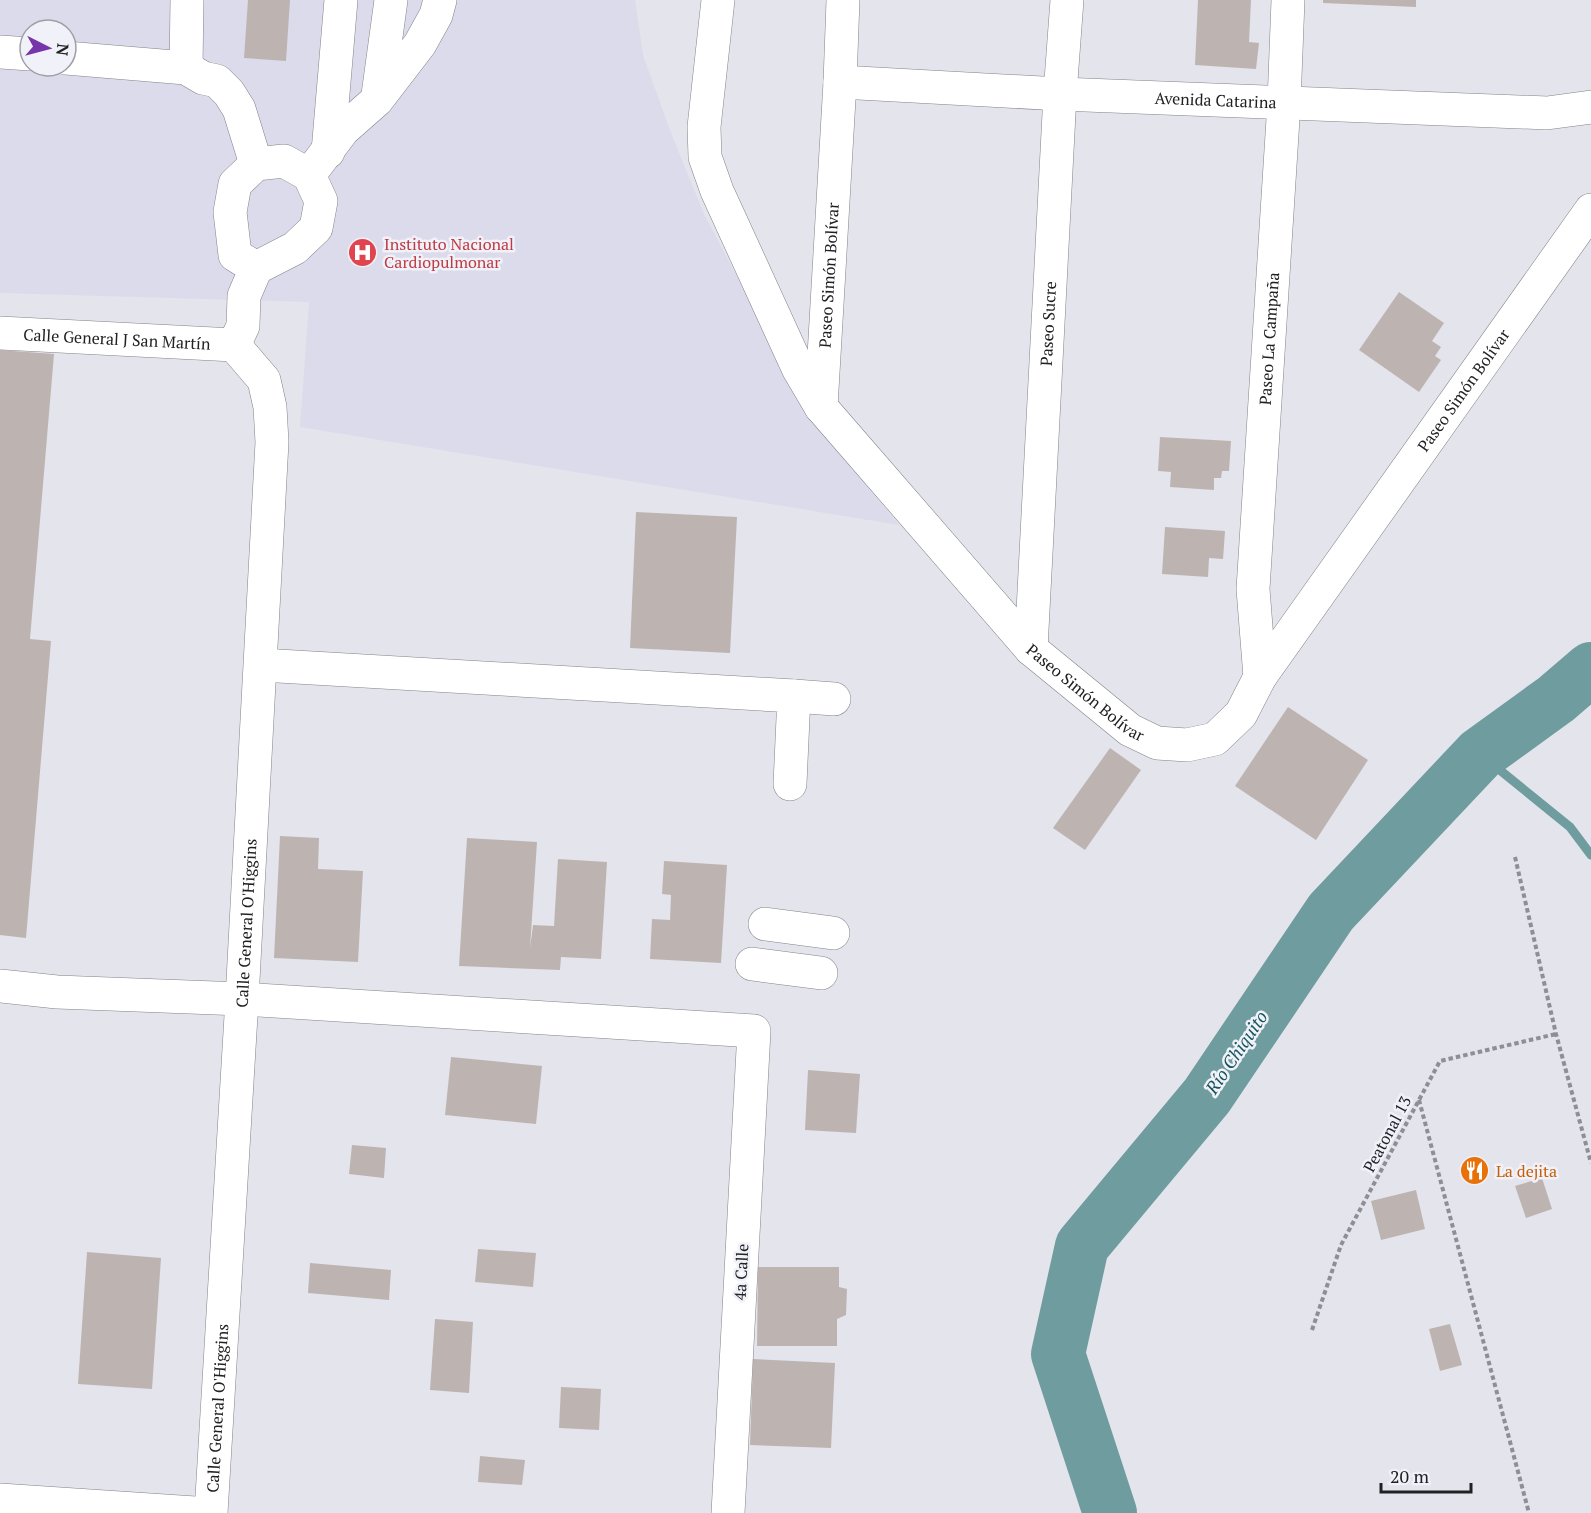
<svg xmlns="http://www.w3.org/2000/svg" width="1591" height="1513" font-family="'PT Serif',serif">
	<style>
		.built { fill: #dbdbeb; fill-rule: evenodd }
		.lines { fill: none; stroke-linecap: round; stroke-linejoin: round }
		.stream { stroke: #6f9c9f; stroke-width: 9 }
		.river { stroke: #6f9c9f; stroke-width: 54 }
		.building { fill: #bdb4b2 }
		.minor-casing { stroke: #828289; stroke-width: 34 }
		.path { stroke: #8e8e94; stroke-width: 4; stroke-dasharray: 4.5 3; stroke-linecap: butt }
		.minor { stroke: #fff; stroke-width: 33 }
		.labels { text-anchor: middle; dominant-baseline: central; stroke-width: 5; stroke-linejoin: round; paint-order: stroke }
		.street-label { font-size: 16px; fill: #212124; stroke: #f1f1f9 }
		.health-label { font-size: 16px; fill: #be3a42; stroke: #f1f1f9; text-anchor: start }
		.food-label { font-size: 16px; fill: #c56008; stroke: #f1f1f9; text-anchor: start }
		.water-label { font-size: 18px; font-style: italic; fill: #15565b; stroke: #f1f1f9 }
	</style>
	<rect width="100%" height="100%" fill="#e4e4ec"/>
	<path class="built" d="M0 0H635L643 55 671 133 704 214 813 420 899 525 300 427 309 302 0 293ZM30 30H66V66H30Z"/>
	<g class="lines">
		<polyline class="stream" points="1480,754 1570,827 1591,855"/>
		<polyline class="river" points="1110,1513 1058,1354 1082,1246 1207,1096 1331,912 1480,754 1556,699 1591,669"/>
	</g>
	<g class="building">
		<polygon points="248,0 290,0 286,61 244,58"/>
		<polygon points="1198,0 1251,0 1249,42 1259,43 1256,69 1195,65"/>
		<polygon points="1323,0 1416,0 1416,7 1323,3"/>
		<polygon points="1399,292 1444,323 1432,341 1441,347 1435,356 1441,360 1419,392 1359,350"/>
		<polygon points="0,350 54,354 30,639 51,641 26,938 0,935"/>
		<polygon points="1160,437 1231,441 1229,471 1222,471 1221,478 1214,478 1214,490 1170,487 1171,472 1158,471"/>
		<polygon points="636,512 737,517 730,653 630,648"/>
		<polygon points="1165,527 1225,531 1223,559 1209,558 1208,577 1162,574"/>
		<polygon points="1288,707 1368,760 1316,840 1235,786"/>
		<polygon points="1110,748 1141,770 1085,850 1053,828"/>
		<polygon points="280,836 319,838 318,869 363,871 358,962 274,958"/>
		<polygon points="467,838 537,842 530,948 533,925 554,926 558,859 607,862 601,959 561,957 560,970 459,966"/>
		<polygon points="664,861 727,865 721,963 650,959 652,919 670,920 671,895 662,894"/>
		<polygon points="451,1057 542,1066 536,1124 445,1115"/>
		<polygon points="808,1070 860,1074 856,1133 805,1130"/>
		<polygon points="352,1145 386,1148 384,1178 349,1174"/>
		<polygon points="1542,1178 1552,1209 1526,1218 1515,1186"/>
		<polygon points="1416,1190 1425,1229 1381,1240 1371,1201"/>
		<polygon points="478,1249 536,1253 533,1287 475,1282"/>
		<polygon points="87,1252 161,1258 152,1389 78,1384"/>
		<polygon points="310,1263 391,1270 389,1300 308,1293"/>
		<polygon points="758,1267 839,1267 839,1287 847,1289 846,1315 837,1319 837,1346 757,1346"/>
		<polygon points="435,1319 473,1322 469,1393 430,1390"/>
		<polygon points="1450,1324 1462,1365 1440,1371 1429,1329"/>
		<polygon points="753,1359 835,1363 831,1448 750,1445"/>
		<polygon points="561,1387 601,1389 599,1430 559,1428"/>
		<polygon points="480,1456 525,1460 522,1485 478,1482"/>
	</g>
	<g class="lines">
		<defs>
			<g id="minor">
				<path id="s1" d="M718 0 704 127 705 157 717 191 798 368 821 407 1031 649 1130 730 1157 743 1187 745 1215 739 1241 714 1260 677 1591 210"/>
				<polyline points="0,52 30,54"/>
				<polyline points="66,58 186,68 203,78 217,81 229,93 239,109 256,164"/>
				<polyline points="186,68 187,0"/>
				<path id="s2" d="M840 82 1060 94 1547 113 1591 107"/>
				<polyline points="378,95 391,0"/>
				<polyline points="328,152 341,0"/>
				<polygon points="284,161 309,175 321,201 316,228 295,248 256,268 235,255 230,212 235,184 256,164"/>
				<polyline points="309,175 343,130 377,100 420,44 436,15 440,0"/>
				<path id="s3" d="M0 333 234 345"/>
				<polyline points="234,345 243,326 244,296 256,268"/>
				<path id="s4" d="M821 407 840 82 843 0"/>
				<path id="s5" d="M1031 649 1060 94 1067 0"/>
				<polyline points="261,665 794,696 790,784"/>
				<path id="s6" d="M1260 677 1253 589 1284 103 1288 0"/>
				<polyline points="794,696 834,699"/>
				<polyline points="765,924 833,933"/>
				<polyline points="752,964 821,973"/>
				<polyline points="0,986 57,992 242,999 754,1031 728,1513"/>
				<polyline points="0,1500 195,1513"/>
				<path id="s7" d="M211 1513 242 999 272 442 270 407 264 380 234 345"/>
			</g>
		</defs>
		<use href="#minor" class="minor-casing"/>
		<g class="path">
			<polyline points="1515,857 1556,1034 1591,1163"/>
			<polyline points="1419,1100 1529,1513"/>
			<polyline points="1312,1330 1341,1245 1440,1061 1556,1034"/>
		</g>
		<use href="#minor" class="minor"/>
	</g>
	<defs>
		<symbol id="hospital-disc" viewBox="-11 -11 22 22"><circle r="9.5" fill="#e0444e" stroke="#f1f1f9"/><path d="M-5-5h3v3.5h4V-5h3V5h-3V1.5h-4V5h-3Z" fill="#fff"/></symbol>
		<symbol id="restaurant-disc" viewBox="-11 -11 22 22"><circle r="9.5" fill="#e8710a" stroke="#f1f1f9"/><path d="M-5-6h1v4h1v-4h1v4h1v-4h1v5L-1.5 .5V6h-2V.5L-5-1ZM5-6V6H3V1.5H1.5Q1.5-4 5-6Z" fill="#fff"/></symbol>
	</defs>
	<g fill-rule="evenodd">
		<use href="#hospital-disc" x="346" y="236" width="33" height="33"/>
		<use href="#restaurant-disc" x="1458" y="1154" width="33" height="33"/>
	</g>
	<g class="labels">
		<g class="street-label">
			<text stroke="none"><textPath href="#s2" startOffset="376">Avenida Catarina</textPath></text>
			<text stroke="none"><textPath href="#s4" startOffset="132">Paseo Simón Bolívar</textPath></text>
			<text stroke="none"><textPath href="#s5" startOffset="326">Paseo Sucre</textPath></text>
			<text stroke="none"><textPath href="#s3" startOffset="117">Calle General J San Martín</textPath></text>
			<text stroke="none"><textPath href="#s6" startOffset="339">Paseo La Campaña</textPath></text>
			<text stroke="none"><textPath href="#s1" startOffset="1400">Paseo Simón Bolívar</textPath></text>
			<text stroke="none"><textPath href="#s1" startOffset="824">Paseo Simón Bolívar</textPath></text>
			<text stroke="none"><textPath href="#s7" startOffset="591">Calle General O'Higgins</textPath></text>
			<text transform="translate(1387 1134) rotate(-62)">Peatonal 13</text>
			<text transform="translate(741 1272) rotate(-87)">4a Calle</text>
			<text stroke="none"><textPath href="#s7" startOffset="105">Calle General O'Higgins</textPath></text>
		</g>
		<g class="health-label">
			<text x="384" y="244">Instituto Nacional<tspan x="384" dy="18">Cardiopulmonar</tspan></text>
		</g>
		<g class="food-label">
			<text x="1496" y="1171">La dejita</text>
		</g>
		<g class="water-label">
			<text transform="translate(1236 1052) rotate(-56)">Río Chiquito</text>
		</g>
	</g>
	<g transform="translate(48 48) rotate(96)"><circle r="28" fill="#f1f1f9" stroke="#9e9ea4" stroke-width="1.5"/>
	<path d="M0-4.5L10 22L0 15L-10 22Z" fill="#7635aa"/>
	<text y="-9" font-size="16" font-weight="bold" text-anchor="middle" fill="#212124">N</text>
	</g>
	<path d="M1381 1483v9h90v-9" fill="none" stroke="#212124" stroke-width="3"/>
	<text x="1390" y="1483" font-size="18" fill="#212124" stroke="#f1f1f9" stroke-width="4.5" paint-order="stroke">20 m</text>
</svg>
